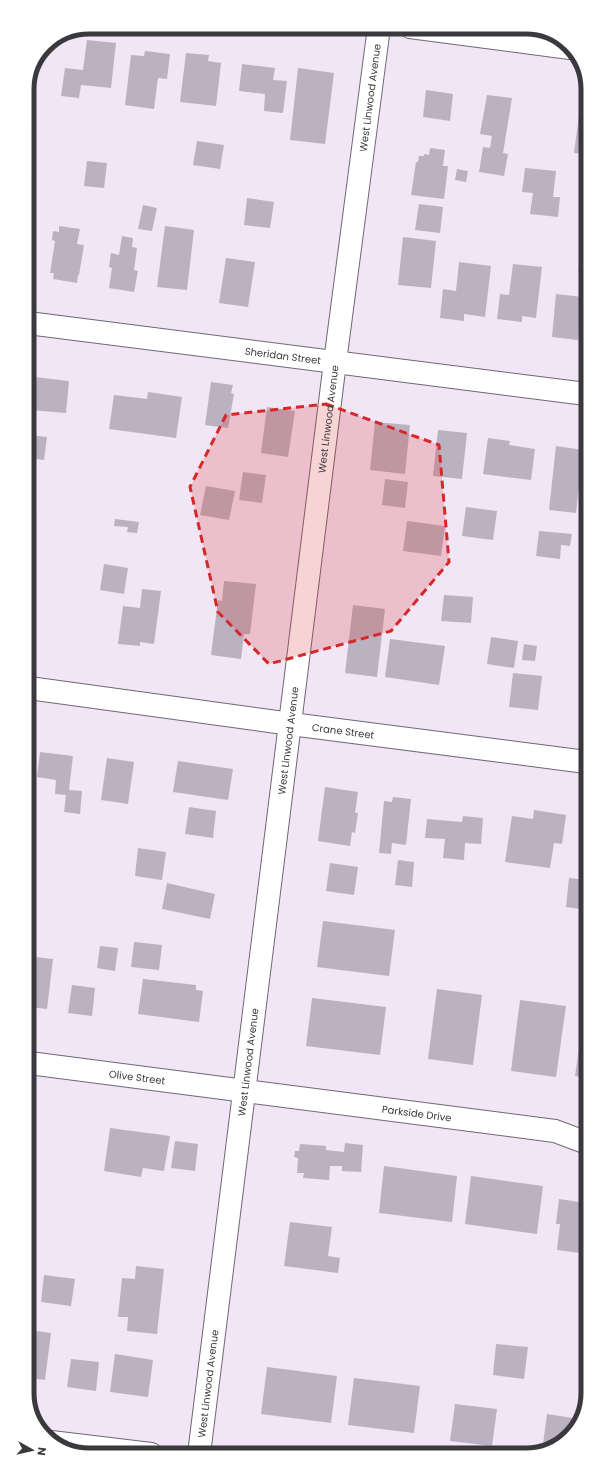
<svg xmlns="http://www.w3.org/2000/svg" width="615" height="1482" font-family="Poppins,sans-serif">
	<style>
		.building { fill: #bbb2c1 }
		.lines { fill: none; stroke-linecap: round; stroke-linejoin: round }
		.minor-casing { stroke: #706775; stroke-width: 24 }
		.minor { stroke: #fff; stroke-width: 22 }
		.marked { fill: #d62828; fill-opacity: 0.2; stroke: #d62828; stroke-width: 3; stroke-dasharray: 8 5; stroke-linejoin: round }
		.labels { text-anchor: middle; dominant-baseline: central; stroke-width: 3.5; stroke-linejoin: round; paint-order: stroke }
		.street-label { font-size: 10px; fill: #3b383e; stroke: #fff }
		.rim { fill: none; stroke: #3b383e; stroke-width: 5 }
	</style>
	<rect width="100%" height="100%" fill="#f0e6f6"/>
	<g class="building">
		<polygon points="87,40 116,43 111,88 81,85 79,98 61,96 65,68 83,70"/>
		<polygon points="145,51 170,54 167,79 158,78 154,109 125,105 131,55 144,56"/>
		<polygon points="186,53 209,55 208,61 221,63 216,106 180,102"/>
		<polygon points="242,64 275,68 273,80 287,81 283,113 264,111 265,94 239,91"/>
		<polygon points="298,68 334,73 325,144 290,140"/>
		<polygon points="426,90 453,94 450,121 423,117"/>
		<polygon points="487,95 512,98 503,153 508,154 504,176 479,172 483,147 490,148 492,136 480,134"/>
		<polygon points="579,115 585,115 585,154 574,153"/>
		<polygon points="197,141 224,145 220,169 193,165"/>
		<polygon points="430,148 445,150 443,166 448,166 444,199 411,195 416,162 418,162 419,156 424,156 424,154 429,155"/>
		<polygon points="87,161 107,163 104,188 84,186"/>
		<polygon points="525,168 556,171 553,197 560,197 558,217 530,214 533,193 522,192"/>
		<polygon points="457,169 468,171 466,182 455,180"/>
		<polygon points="247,198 274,202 270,228 244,225"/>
		<polygon points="419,204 443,207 440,233 415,230"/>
		<polygon points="143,205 157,208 152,231 138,229"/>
		<polygon points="27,213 31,214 29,225 36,226 30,266 28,265"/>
		<polygon points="59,226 80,229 77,244 84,245 79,275 78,275 77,283 53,279 54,273 50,273 55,241 52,240 53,231 59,232"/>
		<polygon points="165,226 194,230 187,290 157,287"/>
		<polygon points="122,236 133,238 132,247 137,248 134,270 138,271 134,292 109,288 112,268 109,267 111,253 119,255"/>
		<polygon points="403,237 436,241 431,288 398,285"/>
		<polygon points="583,244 585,244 585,272 578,271"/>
		<polygon points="226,258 255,262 248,307 219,303"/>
		<polygon points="459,262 491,266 485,317 464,314 464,321 440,318 443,289 456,291"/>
		<polygon points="513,264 542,267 536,318 522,316 522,322 497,319 500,294 509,295"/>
		<polygon points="556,294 583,297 578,340 552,337"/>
		<polygon points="34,377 69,381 66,413 30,410"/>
		<polygon points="211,382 233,385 231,393 234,394 228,428 205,425"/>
		<polygon points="148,392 182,397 176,438 109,429 114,395 147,399"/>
		<polygon points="267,407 295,411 288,457 261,453"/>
		<polygon points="375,422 410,425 405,474 370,470"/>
		<polygon points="438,430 467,433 462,479 433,476"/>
		<polygon points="28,435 47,437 44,460 28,458"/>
		<polygon points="488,438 510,441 509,445 535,449 531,480 483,474"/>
		<polygon points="556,446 583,450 576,513 549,510"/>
		<polygon points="243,472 266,475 262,503 239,500"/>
		<polygon points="385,479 408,482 405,508 382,505"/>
		<polygon points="206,486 235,491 229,520 200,515"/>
		<polygon points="466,507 497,511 493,540 462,536"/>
		<polygon points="115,519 139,522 137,533 127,532 128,527 114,526"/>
		<polygon points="407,521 445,526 441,556 403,551"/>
		<polygon points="539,531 572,534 570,546 561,545 560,559 536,556"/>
		<polygon points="104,564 128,568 124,594 100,590"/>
		<polygon points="224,581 256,584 250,634 244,634 241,659 211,655 218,600 222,601"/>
		<polygon points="142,589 161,591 154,644 140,642 140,646 118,644 123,606 140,608"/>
		<polygon points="444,595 473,597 471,623 441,621"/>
		<polygon points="353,605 385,609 377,677 345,673"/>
		<polygon points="491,637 518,641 514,668 487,664"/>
		<polygon points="390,639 445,646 439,685 385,677"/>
		<polygon points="524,644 537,646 535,661 522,660"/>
		<polygon points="513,673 542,676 538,710 509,707"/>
		<polygon points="40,752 73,756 69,790 82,791 80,814 64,812 66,795 55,794 56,780 37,777"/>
		<polygon points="107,758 134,762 128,804 101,800"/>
		<polygon points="178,761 233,769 228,800 173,792"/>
		<polygon points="325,787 358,792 355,813 358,813 355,833 352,832 350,846 318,841"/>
		<polygon points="393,797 411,799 406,845 392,843 391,854 379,853 384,801 392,802"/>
		<polygon points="189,807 216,811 213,838 185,834"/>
		<polygon points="534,810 566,815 562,844 554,843 550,868 505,862 512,816 533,819"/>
		<polygon points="463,816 483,818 481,844 465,843 464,860 443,858 445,839 425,838 427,819 462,822"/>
		<polygon points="138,848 166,852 162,880 135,876"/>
		<polygon points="398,860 414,862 412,887 395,885"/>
		<polygon points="330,863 358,867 354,895 326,891"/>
		<polygon points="569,878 587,880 587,910 566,907"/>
		<polygon points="167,883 215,894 210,919 162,909"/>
		<polygon points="323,921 395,930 389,976 317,967"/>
		<polygon points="29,941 33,942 31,964 29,964"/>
		<polygon points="134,942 162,945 159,970 131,967"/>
		<polygon points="100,946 118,948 115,971 97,968"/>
		<polygon points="35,957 53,959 47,1009 29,1007 29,975 33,975"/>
		<polygon points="143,979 196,985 196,990 203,991 199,1022 138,1014"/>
		<polygon points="72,985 95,988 92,1016 68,1013"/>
		<polygon points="437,989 482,995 473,1065 428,1059"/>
		<polygon points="312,998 386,1007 380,1055 306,1046"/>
		<polygon points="520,1000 566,1006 556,1077 511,1071"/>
		<polygon points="580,1042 587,1044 587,1078 575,1076"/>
		<polygon points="30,1125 33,1126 31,1148 30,1148"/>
		<polygon points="110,1128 170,1136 164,1171 143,1168 141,1177 104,1171"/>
		<polygon points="175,1141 198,1144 195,1171 171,1168"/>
		<polygon points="345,1143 363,1145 361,1172 342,1171 342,1166 330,1166 329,1180 303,1178 304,1173 297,1173 298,1158 294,1157 295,1151 299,1151 300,1144 326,1146 326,1150 344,1152"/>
		<polygon points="384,1166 457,1176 452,1222 379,1213"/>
		<polygon points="471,1176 543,1186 537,1234 465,1224"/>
		<polygon points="559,1199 586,1203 584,1219 588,1220 588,1254 557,1250 560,1224 556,1224"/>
		<polygon points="290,1222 332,1227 328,1256 340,1258 338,1273 284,1266"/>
		<polygon points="136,1266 164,1269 157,1334 127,1331 128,1317 118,1317 122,1278 135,1279"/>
		<polygon points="44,1275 75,1279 71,1306 41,1302"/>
		<polygon points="30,1330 51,1333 45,1380 30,1378"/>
		<polygon points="496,1344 528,1347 524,1379 493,1375"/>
		<polygon points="115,1354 153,1360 148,1397 110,1392"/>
		<polygon points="71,1359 99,1362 96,1391 67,1387"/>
		<polygon points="267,1367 337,1376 331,1423 261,1414"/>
		<polygon points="354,1378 420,1386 414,1433 348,1425"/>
		<polygon points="455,1404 497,1409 492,1446 450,1441"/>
		<polygon points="547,1414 579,1419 575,1431 546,1452 542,1452"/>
	</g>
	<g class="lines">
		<defs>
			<g id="minor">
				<polyline points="410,27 570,48"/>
				<path id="s1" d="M28 323 586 394"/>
				<path id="s2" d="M29 688 291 724 586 762"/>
				<path id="s3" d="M29 1063 555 1131 587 1143"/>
				<polyline points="51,1442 151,1454"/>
				<path id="s4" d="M199 1454 335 362 379 27"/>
			</g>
		</defs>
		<use href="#minor" class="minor-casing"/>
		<use href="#minor" class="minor"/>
	</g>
	<path class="marked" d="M326 404 439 445 449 562 391 631 269 664 218 612 190 487 226 415Z"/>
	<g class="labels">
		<g class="street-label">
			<text stroke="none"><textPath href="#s4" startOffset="1367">West Linwood Avenue</textPath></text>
			<text stroke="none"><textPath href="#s1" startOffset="257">Sheridan Street</textPath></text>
			<text stroke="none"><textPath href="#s4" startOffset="1043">West Linwood Avenue</textPath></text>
			<text stroke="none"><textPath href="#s2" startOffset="317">Crane Street</textPath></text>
			<text stroke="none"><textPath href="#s4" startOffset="719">West Linwood Avenue</textPath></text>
			<text stroke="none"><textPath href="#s4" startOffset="395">West Linwood Avenue</textPath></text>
			<text stroke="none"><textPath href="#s3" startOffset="109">Olive Street</textPath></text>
			<text stroke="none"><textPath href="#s3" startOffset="391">Parkside Drive</textPath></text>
			<text stroke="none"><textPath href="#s4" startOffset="71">West Linwood Avenue</textPath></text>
		</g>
	</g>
	<path d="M0 0H615V1482H0ZM89 34H526A55 55 0 0 1 581 89V1393A55 55 0 0 1 526 1448H89A55 55 0 0 1 34 1393V89A55 55 0 0 1 89 34Z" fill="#fff" fill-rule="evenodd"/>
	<path class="rim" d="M89 34H526A55 55 0 0 1 581 89V1393A55 55 0 0 1 526 1448H89A55 55 0 0 1 34 1393V89A55 55 0 0 1 89 34Z"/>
	<g transform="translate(32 1450) rotate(98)" stroke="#ffffff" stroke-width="3" paint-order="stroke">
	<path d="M0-3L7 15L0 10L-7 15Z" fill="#3b383e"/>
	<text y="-6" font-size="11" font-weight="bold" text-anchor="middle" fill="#3b383e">N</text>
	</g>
</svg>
